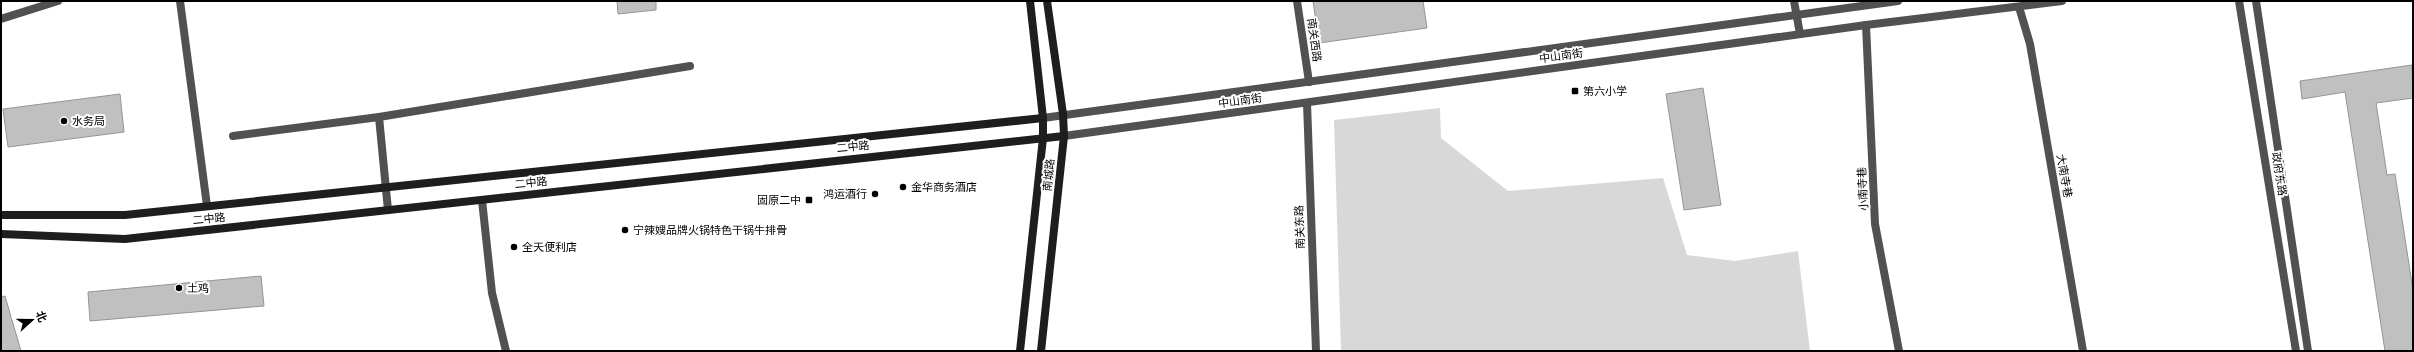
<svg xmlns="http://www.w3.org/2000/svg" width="2414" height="352" font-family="'Nunito Sans','Noto Sans SC',sans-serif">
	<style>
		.green { fill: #d8d8d8 }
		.building { fill: #c0c0c0; stroke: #959595 }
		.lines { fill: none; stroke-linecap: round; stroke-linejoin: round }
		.service { stroke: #515151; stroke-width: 8 }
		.minor { stroke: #515151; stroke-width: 8 }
		.tertiary { stroke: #515151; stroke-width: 8 }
		.secondary { stroke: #1e1e1e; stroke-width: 8 }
		.poi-dot { fill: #000; stroke: #fff; stroke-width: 1.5 }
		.labels { text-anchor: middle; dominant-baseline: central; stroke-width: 4; stroke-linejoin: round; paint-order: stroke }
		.street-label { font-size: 11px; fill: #000; stroke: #fff }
		.poi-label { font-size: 11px; fill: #000; stroke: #fff; text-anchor: start }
	</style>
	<rect width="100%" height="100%" fill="#fff"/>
	<polygon class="green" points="1440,108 1441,138 1508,191 1663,178 1687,255 1735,261 1798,251 1810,351 1341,351 1334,120"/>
	<g class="building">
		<polygon points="617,1 656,1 656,10 618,14"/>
		<polygon points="1313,1 1423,1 1427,28 1319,43"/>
		<polygon points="2412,65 2413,98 2376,103 2387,175 2395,174 2413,290 2413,351 2385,351 2345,92 2302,99 2300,81"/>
		<polygon points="1703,88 1721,205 1684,210 1666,94"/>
		<polygon points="120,94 124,132 8,147 3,109"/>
		<polygon points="261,276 264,306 90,321 88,292"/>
		<polygon points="5,296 21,351 1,351 1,297"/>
	</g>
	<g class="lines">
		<g class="service">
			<polyline points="1794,1 1800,34"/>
			<polyline points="1866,25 1875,224 1899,351"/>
			<polyline points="379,117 388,210"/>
			<polyline points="233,136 379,117 690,66"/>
			<polyline points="482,200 492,293 506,351"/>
		</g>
		<g class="minor">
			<polyline points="180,1 207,206"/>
			<polyline points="1297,1 1309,82"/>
			<polyline points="2019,7 2030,44 2083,351"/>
			<polyline points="1,19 58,1"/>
			<polyline points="1307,103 1316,351"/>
		</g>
		<g class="tertiary">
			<polyline points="2239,1 2296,351"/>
			<polyline points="2256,1 2308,351"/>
			<polyline points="1043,118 1898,1"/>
			<polyline points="1064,136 1866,25 2062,1"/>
		</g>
		<g class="secondary">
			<polyline points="1,215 125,215 1043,118"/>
			<polyline points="1,234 125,239 1064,136"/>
			<polyline points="1020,351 1043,138 1043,118 1030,1"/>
			<polyline points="1041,351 1064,136 1063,114 1047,1"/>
		</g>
	</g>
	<g class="poi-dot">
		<rect x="1571" y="87" width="8" height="8" rx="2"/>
		<circle cx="64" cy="121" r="4"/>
		<circle cx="903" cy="187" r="4"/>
		<circle cx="875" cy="194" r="4"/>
		<rect x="805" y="196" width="8" height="8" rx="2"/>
		<circle cx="625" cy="230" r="4"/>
		<circle cx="514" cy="247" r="4"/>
		<circle cx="179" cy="288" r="4"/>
	</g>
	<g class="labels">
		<g class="street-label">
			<text transform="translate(1314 40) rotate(82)">南关西路</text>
			<text transform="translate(1561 56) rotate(-8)">中山南街</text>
			<text transform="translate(1240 101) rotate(-8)">中山南街</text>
			<text transform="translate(853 147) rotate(-6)">二中路</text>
			<text transform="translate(2279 174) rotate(81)">政府东路</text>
			<text transform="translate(1049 175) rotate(-84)">南城路</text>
			<text transform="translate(2064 176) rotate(80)">大南寺巷</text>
			<text transform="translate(531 183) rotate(-6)">二中路</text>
			<text transform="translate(1863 189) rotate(-93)">小南寺巷</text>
			<text transform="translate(209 219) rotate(-6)">二中路</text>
			<text transform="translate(1300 227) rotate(-92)">南关东路</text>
		</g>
		<g class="poi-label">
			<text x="1583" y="91">第六小学</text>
			<text x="72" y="121">水务局</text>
			<text x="911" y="187">金华商务酒店</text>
			<text x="867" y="194" text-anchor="end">鸿运酒行</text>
			<text x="801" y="200" text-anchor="end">固原二中</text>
			<text x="633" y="230">宁辣嫂品牌火锅特色干锅牛排骨</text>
			<text x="522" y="247">全天便利店</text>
			<text x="187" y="288">土鸡</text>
		</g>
	</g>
	<rect width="2414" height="352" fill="none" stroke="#000000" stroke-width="4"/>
	<g transform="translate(32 320) rotate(69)" stroke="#ffffff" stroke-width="3" paint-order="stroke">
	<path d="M0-3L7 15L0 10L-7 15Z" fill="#000000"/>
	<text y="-6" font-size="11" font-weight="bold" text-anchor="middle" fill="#000000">北</text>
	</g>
</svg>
